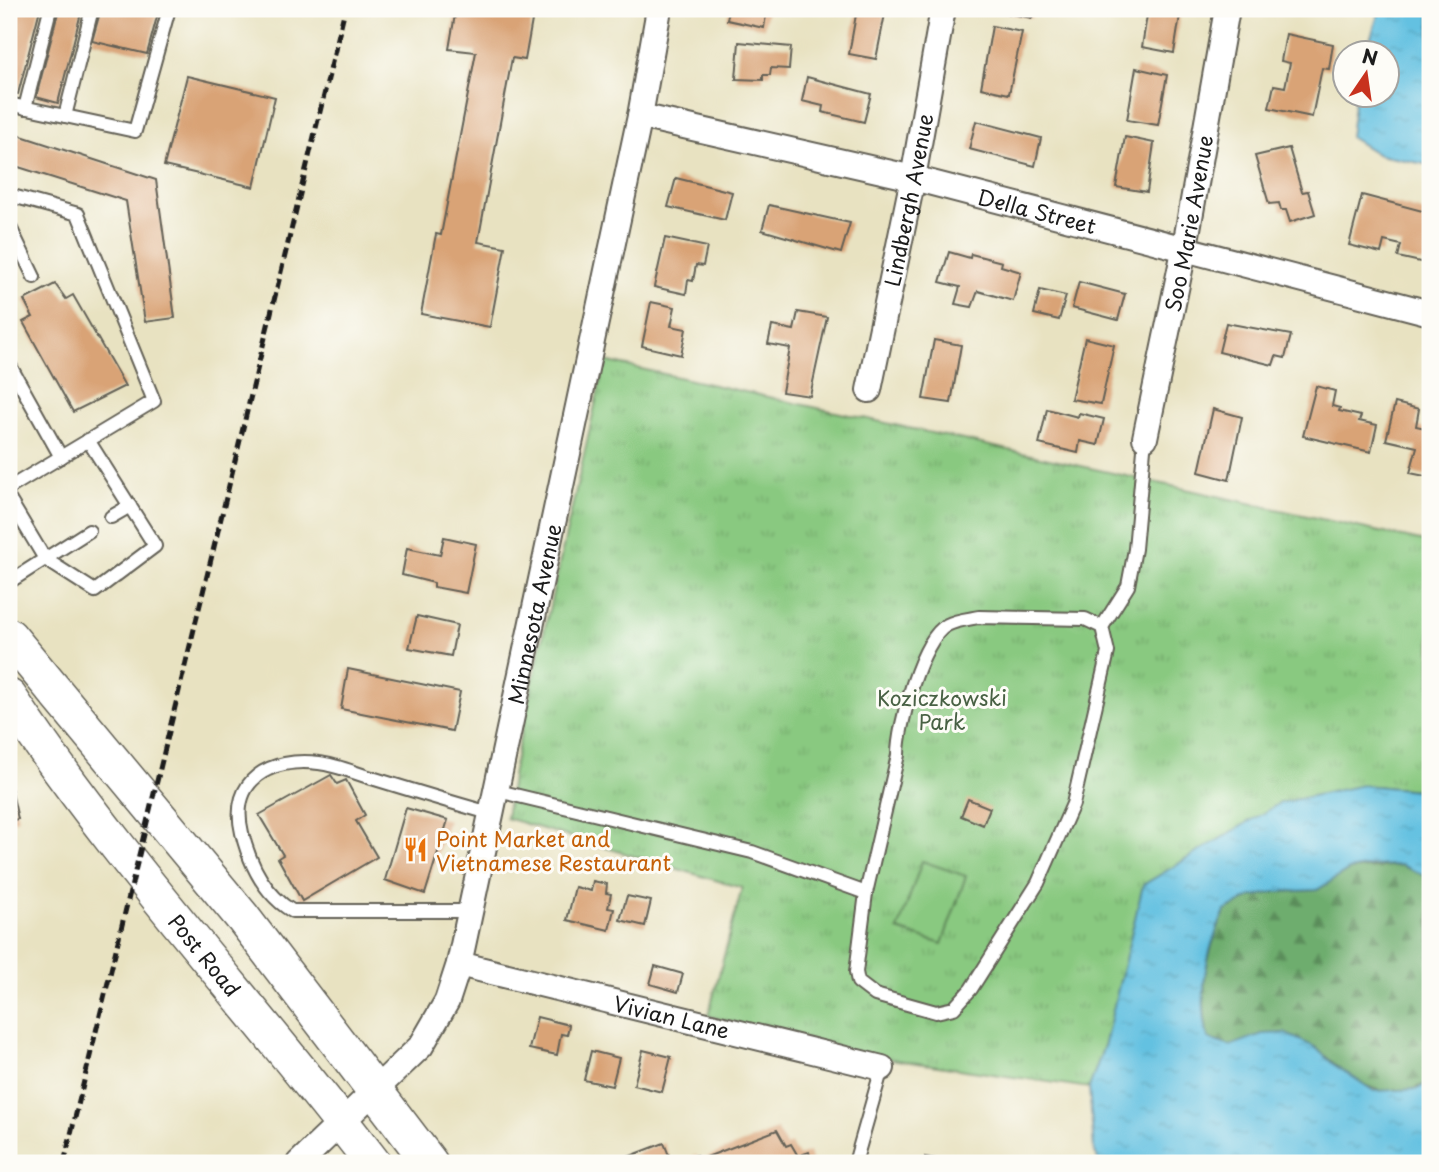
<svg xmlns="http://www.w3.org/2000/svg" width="1439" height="1172" font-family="'Playpen Sans',sans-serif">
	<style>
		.grass { fill: url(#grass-tufts); stroke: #52724e; stroke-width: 2 }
		.forest { fill: url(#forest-firs); stroke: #456445; stroke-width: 2 }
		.pitch { fill: #89c980; stroke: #52724e; stroke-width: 2 }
		.water { fill: url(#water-ripples); stroke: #406e7e; stroke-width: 2 }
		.building { fill: #d9a376 }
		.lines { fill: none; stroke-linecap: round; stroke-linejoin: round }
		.lane-casing { stroke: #636156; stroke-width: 16 }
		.street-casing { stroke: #636156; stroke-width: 28 }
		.secondary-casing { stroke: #636156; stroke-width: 38 }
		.lane { stroke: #fff; stroke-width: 12 }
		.street { stroke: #fff; stroke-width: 24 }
		.secondary { stroke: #fff; stroke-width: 35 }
		.rail { stroke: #1c1c1c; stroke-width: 5; stroke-dasharray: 10 5; stroke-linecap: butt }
		.labels { text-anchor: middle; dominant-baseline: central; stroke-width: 6; stroke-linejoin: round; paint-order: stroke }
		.street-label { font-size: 21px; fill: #1c1c1c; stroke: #fdfcf7 }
		.park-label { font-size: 21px; fill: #486144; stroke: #fdfcf7 }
		.food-label { font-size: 21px; fill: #c56008; stroke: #fdfcf7; text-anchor: start }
	</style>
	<defs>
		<pattern id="grass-tufts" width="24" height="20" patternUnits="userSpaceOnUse" patternTransform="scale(1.75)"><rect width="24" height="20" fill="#89c980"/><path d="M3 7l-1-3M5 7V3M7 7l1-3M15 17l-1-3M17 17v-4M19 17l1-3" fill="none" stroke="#76ac6e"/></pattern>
		<pattern id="forest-firs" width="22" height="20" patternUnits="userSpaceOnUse" patternTransform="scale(1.75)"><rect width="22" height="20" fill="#6ead6e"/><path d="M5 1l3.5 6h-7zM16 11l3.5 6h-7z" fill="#5a8c5a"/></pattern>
		<pattern id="water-ripples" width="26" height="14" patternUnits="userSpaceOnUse" patternTransform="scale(1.75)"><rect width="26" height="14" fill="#63c1e1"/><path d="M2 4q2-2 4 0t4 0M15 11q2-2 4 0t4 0" fill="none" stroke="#55a5c0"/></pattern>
	</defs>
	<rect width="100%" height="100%" fill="#fdfcf7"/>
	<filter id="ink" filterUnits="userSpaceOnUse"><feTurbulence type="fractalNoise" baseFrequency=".0143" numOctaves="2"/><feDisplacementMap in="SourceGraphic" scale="14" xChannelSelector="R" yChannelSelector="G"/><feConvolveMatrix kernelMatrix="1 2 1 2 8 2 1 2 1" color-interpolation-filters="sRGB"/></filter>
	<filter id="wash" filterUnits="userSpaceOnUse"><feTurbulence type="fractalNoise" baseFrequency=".00686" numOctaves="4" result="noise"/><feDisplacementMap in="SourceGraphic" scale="28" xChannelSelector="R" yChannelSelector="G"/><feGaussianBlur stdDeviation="1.57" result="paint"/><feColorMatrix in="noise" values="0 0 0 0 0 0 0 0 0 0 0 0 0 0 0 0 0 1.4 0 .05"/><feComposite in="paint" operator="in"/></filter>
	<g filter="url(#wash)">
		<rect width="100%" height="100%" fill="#e8e2c1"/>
		<polygon class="grass" points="605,361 1430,543 1430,791 1362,785 1105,1043 1089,1088 890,1059 708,1016 742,888 506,818 513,770"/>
		<path class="forest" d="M1401 865 1430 878V1081C1386 1110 1347 1077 1315 1047L1230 1046 1208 1039C1199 991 1205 955 1225 911L1251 897 1275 892 1317 890 1349 870Z"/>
		<polygon class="pitch" points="922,861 966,876 942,944 898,930"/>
		<g class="water">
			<polygon points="1380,9 1430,9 1430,165 1379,155 1350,137 1355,95 1386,94 1386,52 1366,52"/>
			<path d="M1362 785 1430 791V878L1401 865 1371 866 1349 870 1317 890 1275 892 1251 897 1225 911C1205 954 1198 992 1208 1039L1230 1046 1262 1034 1284 1033 1315 1047 1333 1064 1374 1091 1418 1089 1430 1081V1163H1099L1094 1149 1089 1088 1105 1043 1143 885 1280 803Z"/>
		</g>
		<g id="blocks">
			<g class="building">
				<polygon points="16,9 40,9 18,94 9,92 9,36"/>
				<polygon points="59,9 82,9 58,103 36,97"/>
				<polygon points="101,9 159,9 147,54 92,41"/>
				<polygon points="456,9 534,9 525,60 512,58 478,242 505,247 490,327 421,314 436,234 441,235 476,52 449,49"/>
				<polygon points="729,9 767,9 764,28 727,20"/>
				<polygon points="857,9 886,9 876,59 849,54"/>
				<polygon points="1002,9 1034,9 1032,18 1001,12"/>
				<polygon points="1148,9 1181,9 1174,53 1142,47"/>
				<polygon points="992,26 1022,32 1009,94 981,88"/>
				<polygon points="1286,34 1333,44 1329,69 1322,68 1312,117 1269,108 1274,85 1285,87 1290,63 1281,61"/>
				<polygon points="739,42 791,47 789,69 771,68 770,75 763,75 763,80 736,79"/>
				<polygon points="1136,68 1167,75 1158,125 1127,120"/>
				<polygon points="187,76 275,97 254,187 164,166"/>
				<polygon points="807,77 871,94 864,122 822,112 823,106 802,101"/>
				<polygon points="976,121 1041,138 1035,166 969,149"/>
				<polygon points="9,132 156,180 175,318 145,322 126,201 9,164"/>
				<polygon points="1125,137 1154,143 1147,192 1116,187"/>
				<polygon points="1289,148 1302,192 1308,191 1315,214 1290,222 1286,210 1281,210 1279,203 1269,204 1255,156"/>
				<polygon points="676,178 732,192 725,220 668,207"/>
				<polygon points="1362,195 1430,213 1430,240 1425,263 1398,257 1401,245 1384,241 1381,253 1349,245"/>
				<polygon points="769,205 850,223 841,253 762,230"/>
				<polygon points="665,238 707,247 703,266 696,265 693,281 688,280 686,294 654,287"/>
				<polygon points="949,252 970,258 971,254 1002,262 1001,266 1021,272 1013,301 978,291 972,307 955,304 960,287 940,282"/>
				<polygon points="1079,282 1125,294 1118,320 1072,308"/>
				<polygon points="55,284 66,299 73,295 125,386 73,412 23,322 33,317 24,300"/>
				<polygon points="1040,290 1066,296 1059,320 1034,314"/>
				<polygon points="651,302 675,307 671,326 686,329 681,355 642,346"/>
				<polygon points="798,312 827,317 810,396 782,392 790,348 768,344 772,326 794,330"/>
				<polygon points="1226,323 1291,335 1285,358 1276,356 1273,365 1219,352"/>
				<polygon points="1085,338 1114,345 1101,404 1071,399"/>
				<polygon points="934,340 961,345 951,403 923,399"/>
				<polygon points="1316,386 1335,391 1332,406 1340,408 1339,411 1361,416 1359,421 1377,425 1371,452 1303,436"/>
				<polygon points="1395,403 1419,409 1416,426 1430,429 1430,477 1410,473 1417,447 1386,440"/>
				<polygon points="1047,409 1078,417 1079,413 1104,419 1098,445 1080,441 1078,453 1039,444"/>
				<polygon points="1213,409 1242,417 1229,480 1199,472"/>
				<polygon points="444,537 476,544 466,593 434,587 434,583 402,575 407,548 440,555"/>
				<polygon points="417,616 457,625 451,656 409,648"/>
				<polygon points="348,669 460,692 452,731 341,709"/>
				<polygon points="331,775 337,784 346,780 365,815 356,821 377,857 302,901 278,858 283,855 259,815"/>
				<polygon points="9,779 18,819 9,821"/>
				<polygon points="968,799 990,808 983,825 961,816"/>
				<polygon points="406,808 448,820 425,894 385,880"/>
				<polygon points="593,881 607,884 606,893 611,894 608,908 614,909 609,930 567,920 575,887 591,891"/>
				<polygon points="627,896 651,901 645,926 620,920"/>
				<polygon points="655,966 683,974 678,992 650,984"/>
				<polygon points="537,1017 569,1025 567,1035 561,1034 557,1055 529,1049"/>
				<polygon points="643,1050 671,1057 662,1092 634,1085"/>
				<polygon points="591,1051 619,1058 612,1086 584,1080"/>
				<polygon points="777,1130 786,1146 791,1144 798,1156 809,1152 812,1163 676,1163 696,1155 699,1160"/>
				<polygon points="664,1143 672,1163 612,1163"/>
				<polygon points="925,1157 953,1162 953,1163 924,1163"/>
			</g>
		</g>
	</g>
	<g filter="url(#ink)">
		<use href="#blocks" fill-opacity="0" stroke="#636156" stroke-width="2"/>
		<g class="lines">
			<defs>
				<g id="lane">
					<polyline points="9,104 135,131 169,9"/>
					<polyline points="25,108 50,9"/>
					<polyline points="65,116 92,9"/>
					<polyline points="9,195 78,214 154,401 9,488"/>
					<polyline points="9,225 34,277"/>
					<polyline points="9,364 61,457"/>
					<polyline points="88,440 155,546 95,591 45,559 89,531"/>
					<polyline points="9,499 45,559 9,582"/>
					<polyline points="111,517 130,506"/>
					<path d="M979 617 1085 619 1102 627 1108 652 1073 804 1038 883 971 989 954 1008 936 1012 875 995 858 982 856 972 866 893 898 755C898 726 921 639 947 625 956 620 969 619 979 617Z"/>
					<polyline points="1102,627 1128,586 1135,549 1145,438"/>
					<polyline points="498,791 752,852 866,893"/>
					<path d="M471 911H292C264 894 250 865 242 833 229 779 271 757 319 763 337 765 357 774 375 779 414 791 453 803 493 814"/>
					<polyline points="855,1163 882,1068"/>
				</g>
				<g id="street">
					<path id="s1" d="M640 116 913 178 1430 313"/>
					<path id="s2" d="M869 390 913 178 943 9"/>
					<path id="s3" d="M1145 438 1185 246 1227 9"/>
					<path id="s4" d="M459 964 882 1068"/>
					<path id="s5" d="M299 1163 421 1046 447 1001 459 964 640 116 659 9"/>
				</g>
				<g id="secondary">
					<polyline points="9,636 243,918 430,1163"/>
					<path id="s6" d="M9 697C118 861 253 1006 373 1163"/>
				</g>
			</defs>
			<use href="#lane" class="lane-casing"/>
			<use href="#street" class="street-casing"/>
			<use href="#secondary" class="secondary-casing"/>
			<use href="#lane" class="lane"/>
			<use href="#street" class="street"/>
			<use href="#secondary" class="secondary"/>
			<polyline class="rail" points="64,1163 345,9"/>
		</g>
	</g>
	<defs>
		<symbol id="restaurant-bare" viewBox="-9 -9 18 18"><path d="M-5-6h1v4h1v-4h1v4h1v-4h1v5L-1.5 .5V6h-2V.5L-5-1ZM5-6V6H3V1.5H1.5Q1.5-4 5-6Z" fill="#e8710a" stroke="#fdfcf7" stroke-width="2.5" paint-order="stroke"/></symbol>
	</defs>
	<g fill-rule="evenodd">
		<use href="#restaurant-bare" x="398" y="832" width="35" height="35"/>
	</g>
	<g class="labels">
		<g class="street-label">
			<text stroke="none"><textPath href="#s2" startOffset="194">Lindbergh Avenue</textPath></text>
			<text stroke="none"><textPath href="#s1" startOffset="408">Della Street</textPath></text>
			<text stroke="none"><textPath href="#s3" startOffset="219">Soo Marie Avenue</textPath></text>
			<text stroke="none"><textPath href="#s5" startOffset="618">Minnesota Avenue</textPath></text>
			<text stroke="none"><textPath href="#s6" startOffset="324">Post Road</textPath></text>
			<text stroke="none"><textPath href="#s4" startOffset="219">Vivian Lane</textPath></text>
		</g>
		<g class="park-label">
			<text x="942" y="697">Koziczkowski<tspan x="942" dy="24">Park</tspan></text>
		</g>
		<g class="food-label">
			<text x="436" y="838">Point Market and<tspan x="436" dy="24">Vietnamese Restaurant</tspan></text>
		</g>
	</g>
	<rect width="1439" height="1172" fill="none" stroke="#fdfcf7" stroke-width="35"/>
	<g transform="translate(1366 74) rotate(13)"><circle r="33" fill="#fdfcf7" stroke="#a3a29f" stroke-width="2"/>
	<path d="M0-5L12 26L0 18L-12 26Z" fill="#c8321e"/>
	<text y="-10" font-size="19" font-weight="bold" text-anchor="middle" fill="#1c1c1c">N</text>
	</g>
</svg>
